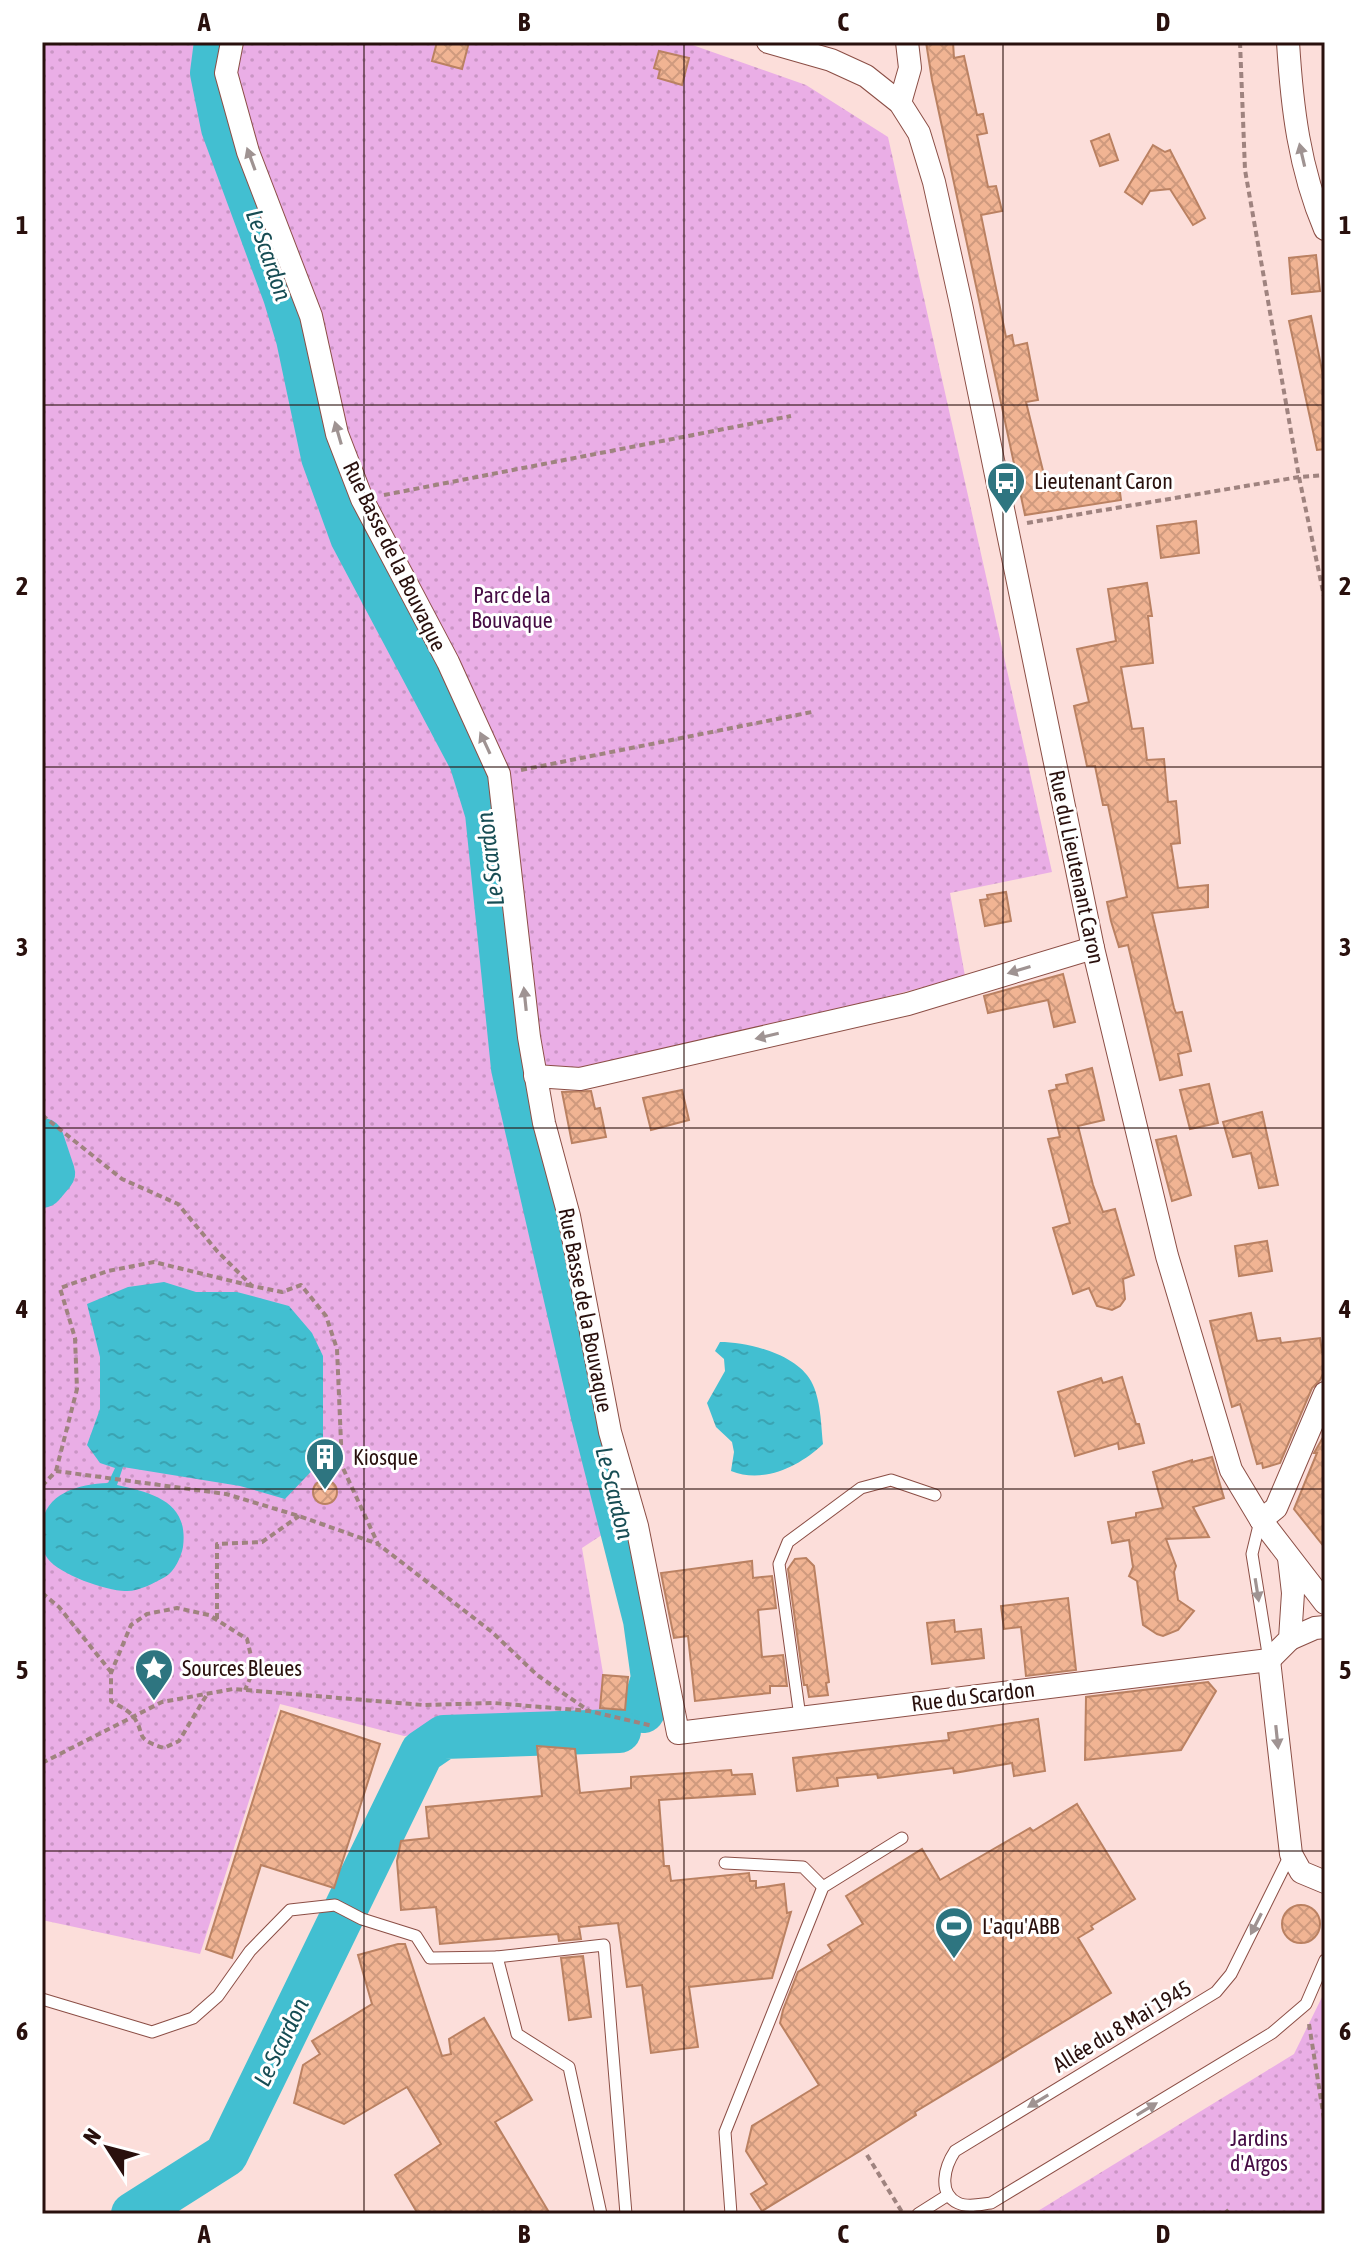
<svg xmlns="http://www.w3.org/2000/svg" width="1367" height="2256" font-family="'Asap Condensed',sans-serif">
	<style>
		.park { fill: url(#park-dots) }
		.water { fill: url(#water-ripples) }
		.lines { fill: none; stroke-linecap: round; stroke-linejoin: round }
		.river { stroke: #42bfd1; stroke-width: 44 }
		.building { fill: url(#building-cross-hatch); stroke: #ba8162; stroke-width: 2 }
		.lane-casing { stroke: #8b4e45; stroke-width: 13 }
		.street-casing { stroke: #8b4e45; stroke-width: 24 }
		.path { stroke: #9f837f; stroke-width: 4; stroke-dasharray: 6 4; stroke-linecap: butt }
		.lane { stroke: #fff; stroke-width: 11 }
		.street { stroke: #fff; stroke-width: 22 }
		.oneway { fill: #9f9392 }
		.grid { fill: none; stroke: #29100d; stroke-width: 2; stroke-opacity: 0.55 }
		.labels { text-anchor: middle; dominant-baseline: central; stroke-width: 6; stroke-linejoin: round; paint-order: stroke }
		.poi-label { font-size: 22px; fill: #29100d; stroke: #fff; text-anchor: start }
		.street-label { font-size: 22px; fill: #29100d; stroke: #fff }
		.park-label { font-size: 22px; fill: #450c44; stroke: #fff }
		.water-label { font-size: 24px; font-style: italic; fill: #174d54; stroke: #fff }
		.neatline { fill: none; stroke: #29100d; stroke-width: 3 }
		.grid-label { font-size: 26px; text-anchor: middle; font-weight: bold; fill: #29100d }
	</style>
	<defs>
		<pattern id="park-dots" width="8" height="8" patternUnits="userSpaceOnUse" patternTransform="scale(2)"><rect width="8" height="8" fill="#eaaee6"/><path d="M2 2h.1M6 6h.1" fill="none" stroke="#c995c4" stroke-width="1.8" stroke-linecap="round"/></pattern>
		<pattern id="water-ripples" width="26" height="14" patternUnits="userSpaceOnUse" patternTransform="scale(2)"><rect width="26" height="14" fill="#42bfd1"/><path d="M2 4q2-2 4 0t4 0M15 11q2-2 4 0t4 0" fill="none" stroke="#3aa3b2"/></pattern>
		<pattern id="building-cross-hatch" width="8" height="8" patternUnits="userSpaceOnUse" patternTransform="scale(2)"><rect width="8" height="8" fill="#f1b493"/><path d="M0 0l8 8M0 8l8-8" fill="none" stroke="#cf9a7e"/></pattern>
	</defs>
	<rect width="100%" height="100%" fill="#fcdeda"/>
	<g class="park">
		<polygon points="42,42 684,42 806,85 888,137 1052,872 950,893 965,976 531,1091 623,1521 582,1548 611,1721 404,1736 280,1704 200,1954 42,1920"/>
		<polygon points="1325,1991 1325,2214 1033,2214 1294,2054"/>
	</g>
	<g class="water">
		<path d="M164 1282 196 1292H237L289 1306 312 1333 323 1356V1459L285 1499 240 1486 123 1467 117 1485C152 1493 189 1501 183 1547 181 1557 175 1571 165 1577 154 1583 138 1592 125 1591 106 1591 59 1574 48 1559 41 1550 42 1539 42 1529 42 1494 78 1484 108 1483L115 1468 100 1463 87 1445 100 1409V1357L87 1304 128 1287Z"/>
		<path d="M720 1342C748 1342 796 1354 811 1381 821 1399 821 1425 823 1444 799 1467 763 1484 731 1471L734 1452 732 1442 716 1427 707 1403 725 1371 724 1359 715 1351Z"/>
	</g>
	<g class="lines">
		<g class="river">
			<polyline points="216,42 212,73 223,128 285,296 298,339 323,457 352,537 471,761 487,813 513,1068 593,1416 645,1620 653,1678 643,1711"/>
			<polyline points="42,1140 53,1173 42,1186"/>
			<polyline points="133,2214 226,2155 422,1752 444,1737 619,1731"/>
		</g>
	</g>
	<g class="building">
		<polygon points="437,42 469,42 462,69 432,61"/>
		<polygon points="926,42 953,42 954,58 964,56 977,115 983,114 987,133 977,135 988,187 996,186 1002,211 981,215 1006,337 1012,335 1014,346 1027,343 1038,400 1026,402 1048,491 1119,485 1121,500 1025,515 932,80"/>
		<polygon points="659,51 689,58 682,85 658,78 660,70 654,68"/>
		<polygon points="1109,134 1118,160 1100,166 1091,141"/>
		<polygon points="1153,145 1165,152 1170,150 1205,218 1193,225 1170,189 1150,191 1142,204 1125,192"/>
		<polygon points="1316,255 1320,291 1292,294 1289,258"/>
		<polygon points="1311,316 1325,385 1325,449 1317,450 1289,321"/>
		<polygon points="1196,521 1199,553 1161,558 1157,526"/>
		<polygon points="1147,583 1152,616 1148,616 1153,663 1121,667 1132,729 1143,728 1147,760 1164,759 1168,802 1176,801 1180,843 1171,844 1178,888 1208,885 1208,907 1152,913 1174,1008 1176,1013 1182,1012 1191,1051 1178,1054 1182,1075 1160,1080 1128,945 1119,947 1111,921 1107,902 1127,897 1108,805 1103,805 1095,766 1087,766 1074,706 1089,702 1077,649 1116,641 1108,589"/>
		<polygon points="1006,892 1011,921 985,926 980,900 988,899 987,895"/>
		<polygon points="1063,974 1075,1022 1054,1027 1048,1000 988,1013 984,996"/>
		<polygon points="1092,1068 1104,1120 1078,1126 1093,1185 1103,1212 1115,1209 1134,1275 1123,1279 1125,1299 1120,1306 1112,1310 1097,1306 1089,1288 1073,1294 1053,1228 1070,1223 1048,1139 1060,1137 1049,1091 1057,1089 1056,1085 1068,1083 1066,1075"/>
		<polygon points="1209,1084 1218,1123 1190,1129 1180,1090"/>
		<polygon points="682,1090 689,1120 651,1130 643,1098"/>
		<polygon points="591,1091 595,1109 600,1108 606,1137 572,1143 562,1092"/>
		<polygon points="1262,1112 1278,1185 1259,1188 1251,1153 1233,1157 1223,1122"/>
		<polygon points="1176,1136 1191,1195 1172,1201 1156,1140"/>
		<polygon points="1267,1241 1272,1271 1239,1276 1235,1246"/>
		<polygon points="1251,1313 1257,1341 1280,1338 1281,1343 1320,1338 1322,1352 1325,1352 1325,1370 1320,1380 1312,1388 1280,1463 1263,1468 1262,1463 1257,1464 1240,1404 1232,1407 1210,1321"/>
		<polygon points="1122,1377 1136,1424 1139,1424 1144,1443 1119,1449 1118,1443 1075,1456 1058,1392 1101,1378 1103,1383"/>
		<polygon points="1325,1434 1325,1548 1294,1509 1317,1453 1314,1453"/>
		<polygon points="1212,1457 1224,1498 1193,1507 1209,1537 1166,1539 1176,1566 1174,1572 1178,1600 1194,1611 1178,1630 1163,1636 1157,1634 1143,1625 1137,1581 1129,1576 1133,1567 1129,1540 1112,1543 1108,1522 1136,1517 1136,1513 1163,1508 1153,1472 1192,1460 1192,1462"/>
		<circle cx="325" cy="1492" r="12"/>
		<polygon points="806,1558 814,1566 829,1682 826,1683 828,1695 809,1697 807,1685 804,1685 788,1569 795,1559"/>
		<polygon points="752,1561 753,1578 772,1576 776,1608 758,1610 762,1657 783,1655 787,1686 770,1686 770,1693 695,1701 688,1636 674,1638 661,1573"/>
		<polygon points="1068,1598 1076,1670 1026,1676 1021,1627 1004,1629 1001,1606"/>
		<polygon points="954,1620 955,1632 981,1629 984,1658 932,1664 927,1623"/>
		<polygon points="603,1675 628,1677 625,1710 600,1708"/>
		<polygon points="1208,1682 1216,1691 1181,1750 1085,1760 1086,1697"/>
		<polygon points="281,1711 380,1744 334,1888 261,1865 232,1958 206,1949"/>
		<polygon points="1038,1719 1045,1771 1014,1776 1012,1763 954,1773 953,1768 878,1778 877,1774 837,1778 838,1786 797,1791 793,1758 949,1740 948,1733"/>
		<polygon points="537,1746 575,1749 580,1793 631,1788 631,1777 731,1770 732,1775 752,1774 755,1794 659,1800 664,1866 669,1866 671,1881 749,1873 750,1881 756,1881 756,1888 784,1884 787,1913 791,1912 772,1978 689,1987 698,2047 651,2053 642,1985 627,1987 618,1923 579,1927 581,1939 559,1941 558,1934 440,1944 436,1907 401,1910 397,1861 401,1841 429,1838 426,1807 542,1796"/>
		<polygon points="1077,1804 1135,1899 1091,1926 1093,1929 1078,1938 1111,1993 915,2112 916,2115 860,2151 762,2211 751,2194 767,2184 746,2151 752,2126 819,2085 780,2023 783,2010 798,1972 832,1951 828,1945 863,1924 846,1896 922,1849 940,1880 1030,1828 1033,1831"/>
		<circle cx="1301" cy="1924" r="19"/>
		<polygon points="398,1944 405,1944 442,2056 451,2054 449,2039 484,2018 532,2100 495,2122 550,2214 418,2214 395,2175 441,2144 407,2087 344,2124 294,2103 303,2065 320,2054 312,2041 372,2004 358,1955"/>
		<polygon points="583,1956 591,2017 569,2020 561,1958"/>
	</g>
	<g class="lines">
		<defs>
			<g id="lane">
				<polyline points="1260,1521 1252,1554 1269,1660"/>
				<polyline points="800,1717 779,1564 788,1542 861,1488 891,1480 935,1495"/>
				<path d="M1290 1855 1231 1974 1216 1992 955 2151C945 2166 937 2193 958 2203 968 2208 981 2204 991 2203L1272 2033 1306 2004 1325 1960"/>
				<polyline points="725,1863 803,1867 823,1887"/>
				<polyline points="42,1999 152,2032 193,2018 218,1996 250,1951 290,1910 335,1905 362,1919 416,1936 430,1958 497,1957"/>
				<polyline points="601,2214 569,2067 517,2034 497,1957 604,1945 626,2214"/>
				<polyline points="731,2214 725,2132 823,1887 902,1838"/>
				<polyline points="918,2214 948,2195"/>
			</g>
			<g id="street">
				<polyline points="232,42 226,73 248,152 311,316 337,434 362,499 448,662 499,774 529,1037 544,1123 569,1216 610,1432 637,1526 678,1733 1269,1660"/>
				<polyline points="768,42 831,60 866,76 900,103 919,133 934,182 961,304 1093,948 1167,1256 1231,1470 1261,1520 1325,1603"/>
				<path d="M1288 42C1292 107 1299 168 1325 229"/>
				<polyline points="900,103 910,68 907,42"/>
				<polyline points="535,1076 580,1079 908,1004 1093,948"/>
				<polyline points="1261,1520 1276,1508 1325,1393"/>
				<polyline points="1290,1639 1315,1628 1325,1627"/>
				<polyline points="1269,1660 1291,1854 1301,1872 1325,1882"/>
				<polyline points="1269,1660 1290,1639 1293,1593 1289,1558"/>
			</g>
		</defs>
		<use href="#lane" class="lane-casing"/>
		<use href="#street" class="street-casing"/>
		<g class="path">
			<polyline points="1240,42 1245,170 1299,477 1325,601"/>
			<polyline points="384,495 791,416"/>
			<polyline points="1027,523 1299,477 1325,475"/>
			<polyline points="521,770 812,712"/>
			<polyline points="42,1115 122,1179 178,1204 217,1251 252,1286 282,1292 301,1285 326,1316 337,1349 342,1466 378,1544 492,1632 537,1675 589,1711"/>
			<polyline points="56,1471 77,1389 75,1338 60,1288 108,1271 154,1262 252,1286"/>
			<polyline points="42,1486 56,1471 226,1494 299,1516 378,1544"/>
			<polyline points="42,1593 59,1607 111,1672"/>
			<polyline points="217,1619 217,1544 262,1542 299,1516"/>
			<path d="M206 1696 179 1741 164 1748C132 1738 147 1735 133 1716 128 1710 117 1705 111 1701V1673L131 1625 147 1614 177 1608 209 1615 247 1639 254 1669 245 1690"/>
			<polyline points="42,1763 162,1702 233,1689 423,1705 494,1703 589,1711 653,1726"/>
			<polyline points="1309,2024 1325,2125"/>
			<polyline points="867,2155 902,2212"/>
			<polyline points="1224,2214 1231,2208"/>
		</g>
		<use href="#lane" class="lane"/>
		<use href="#street" class="street"/>
	</g>
	<defs><path id="oneway-solid" d="M-6-.8H1V-3.2L6.5 0L1 3.2V.8H-6Z" transform="scale(2)"/></defs>
	<g class="oneway">
		<use href="#oneway-solid" transform="translate(1302 155) rotate(-103)"/>
		<use href="#oneway-solid" transform="translate(251 159) rotate(-110)"/>
		<use href="#oneway-solid" transform="translate(338 433) rotate(-106)"/>
		<use href="#oneway-solid" transform="translate(485 743) rotate(-115)"/>
		<use href="#oneway-solid" transform="translate(1019 970) rotate(163)"/>
		<use href="#oneway-solid" transform="translate(525 999) rotate(-96)"/>
		<use href="#oneway-solid" transform="translate(767 1036) rotate(167)"/>
		<use href="#oneway-solid" transform="translate(1257 1590) rotate(81)"/>
		<use href="#oneway-solid" transform="translate(1277 1737) rotate(84)"/>
		<use href="#oneway-solid" transform="translate(1256 1924) rotate(117)"/>
		<use href="#oneway-solid" transform="translate(1038 2101) rotate(149)"/>
		<use href="#oneway-solid" transform="translate(1147 2109) rotate(-31)"/>
	</g>
	<path class="grid" d="M364 42V2214M684 42V2214M1003 42V2214M42 405H1325M42 767H1325M42 1128H1325M42 1489H1325M42 1851H1325"/>
	<defs>
		<symbol id="bus-pin" viewBox="-11 -11 22 30"><path d="M0 17L-7.5 6A9.5 9.5 0 1 1 7.5 6Z" fill="#2e7580" stroke="#fff"/><path d="M-5-6H5V4H4V6H2V4H-2V6H-4V4H-5ZM-3.5-4V0h7V-4ZM-3.5 1.2v1.5H-2V1.2ZM2 1.2v1.5H3.5V1.2Z" fill="#fff"/></symbol>
		<symbol id="building-pin" viewBox="-11 -11 22 30"><path d="M0 17L-7.5 6A9.5 9.5 0 1 1 7.5 6Z" fill="#2e7580" stroke="#fff"/><path d="M-4-6H4V6H1V3H-1V6H-4ZM-2.5-4.3h1.7v1.8h-1.7ZM.8-4.3h1.7v1.8H.8ZM-2.5-1h1.7V.8h-1.7ZM.8-1h1.7V.8H.8Z" fill="#fff"/></symbol>
		<symbol id="sight-pin" viewBox="-11 -11 22 30"><path d="M0 17L-7.5 6A9.5 9.5 0 1 1 7.5 6Z" fill="#2e7580" stroke="#fff"/><path d="M0-6L1.8-2.2L6-1.7L2.9 1.2L3.7 5.4L0 3.3L-3.7 5.4L-2.9 1.2L-6-1.7L-1.8-2.2Z" fill="#fff"/></symbol>
		<symbol id="stadium-pin" viewBox="-11 -11 22 30"><path d="M0 17L-7.5 6A9.5 9.5 0 1 1 7.5 6Z" fill="#2e7580" stroke="#fff"/><path d="M0-5a6.5 5 0 1 0 0 10a6.5 5 0 1 0 0-10ZM-3.5-1.8h7v3.6h-7Z" fill="#fff"/></symbol>
	</defs>
	<g fill-rule="evenodd">
		<use href="#bus-pin" x="984" y="459" width="44" height="60"/>
		<use href="#building-pin" x="303" y="1435" width="44" height="60"/>
		<use href="#sight-pin" x="132" y="1646" width="44" height="60"/>
		<use href="#stadium-pin" x="932" y="1904" width="44" height="60"/>
	</g>
	<g class="labels">
		<g class="poi-label">
			<text x="1034" y="481">Lieutenant Caron</text>
			<text x="353" y="1457">Kiosque</text>
			<text x="182" y="1668">Sources Bleues</text>
			<text x="982" y="1926">L'aqu'ABB</text>
		</g>
		<g class="street-label">
			<text transform="translate(395 556) rotate(64)">Rue Basse de la Bouvaque</text>
			<text transform="translate(1077 867) rotate(78)">Rue du Lieutenant Caron</text>
			<text transform="translate(586 1310) rotate(79)">Rue Basse de la Bouvaque</text>
			<text transform="translate(973 1696) rotate(-7)">Rue du Scardon</text>
			<text transform="translate(1122 2026) rotate(-31)">Allée du 8 Mai 1945</text>
		</g>
		<g class="park-label">
			<text x="512" y="595">Parc de la<tspan x="512" dy="25">Bouvaque</tspan></text>
			<text x="1259" y="2138">Jardins<tspan x="1259" dy="25">d'Argos</tspan></text>
		</g>
		<g class="water-label">
			<text transform="translate(269 255) rotate(71)">Le Scardon</text>
			<text transform="translate(490 859) rotate(-97)">Le Scardon</text>
			<text transform="translate(615 1493) rotate(76)">Le Scardon</text>
			<text transform="translate(281 2042) rotate(-64)">Le Scardon</text>
		</g>
	</g>
	<rect width="1367" height="2256" fill="none" stroke="#ffffff" stroke-width="88"/>
	<g transform="translate(108 2148) rotate(306)" stroke="#ffffff" stroke-width="6" paint-order="stroke">
	<path d="M0-6L14 30L0 20L-14 30Z" fill="#29100d"/>
	<text y="-12" font-size="22" font-weight="bold" text-anchor="middle" fill="#29100d">N</text>
	</g>
	<rect x="44" y="44" width="1279" height="2168" class="neatline"/>
	<g class="grid-label">
		<text x="204" y="31">A</text>
		<text x="524" y="31">B</text>
		<text x="843" y="31">C</text>
		<text x="1163" y="31">D</text>
		<text x="22" y="234">1</text>
		<text x="1345" y="234">1</text>
		<text x="22" y="595">2</text>
		<text x="1345" y="595">2</text>
		<text x="22" y="956">3</text>
		<text x="1345" y="956">3</text>
		<text x="22" y="1318">4</text>
		<text x="1345" y="1318">4</text>
		<text x="22" y="1679">5</text>
		<text x="1345" y="1679">5</text>
		<text x="22" y="2040">6</text>
		<text x="1345" y="2040">6</text>
		<text x="204" y="2243">A</text>
		<text x="524" y="2243">B</text>
		<text x="843" y="2243">C</text>
		<text x="1163" y="2243">D</text>
	</g>
</svg>
